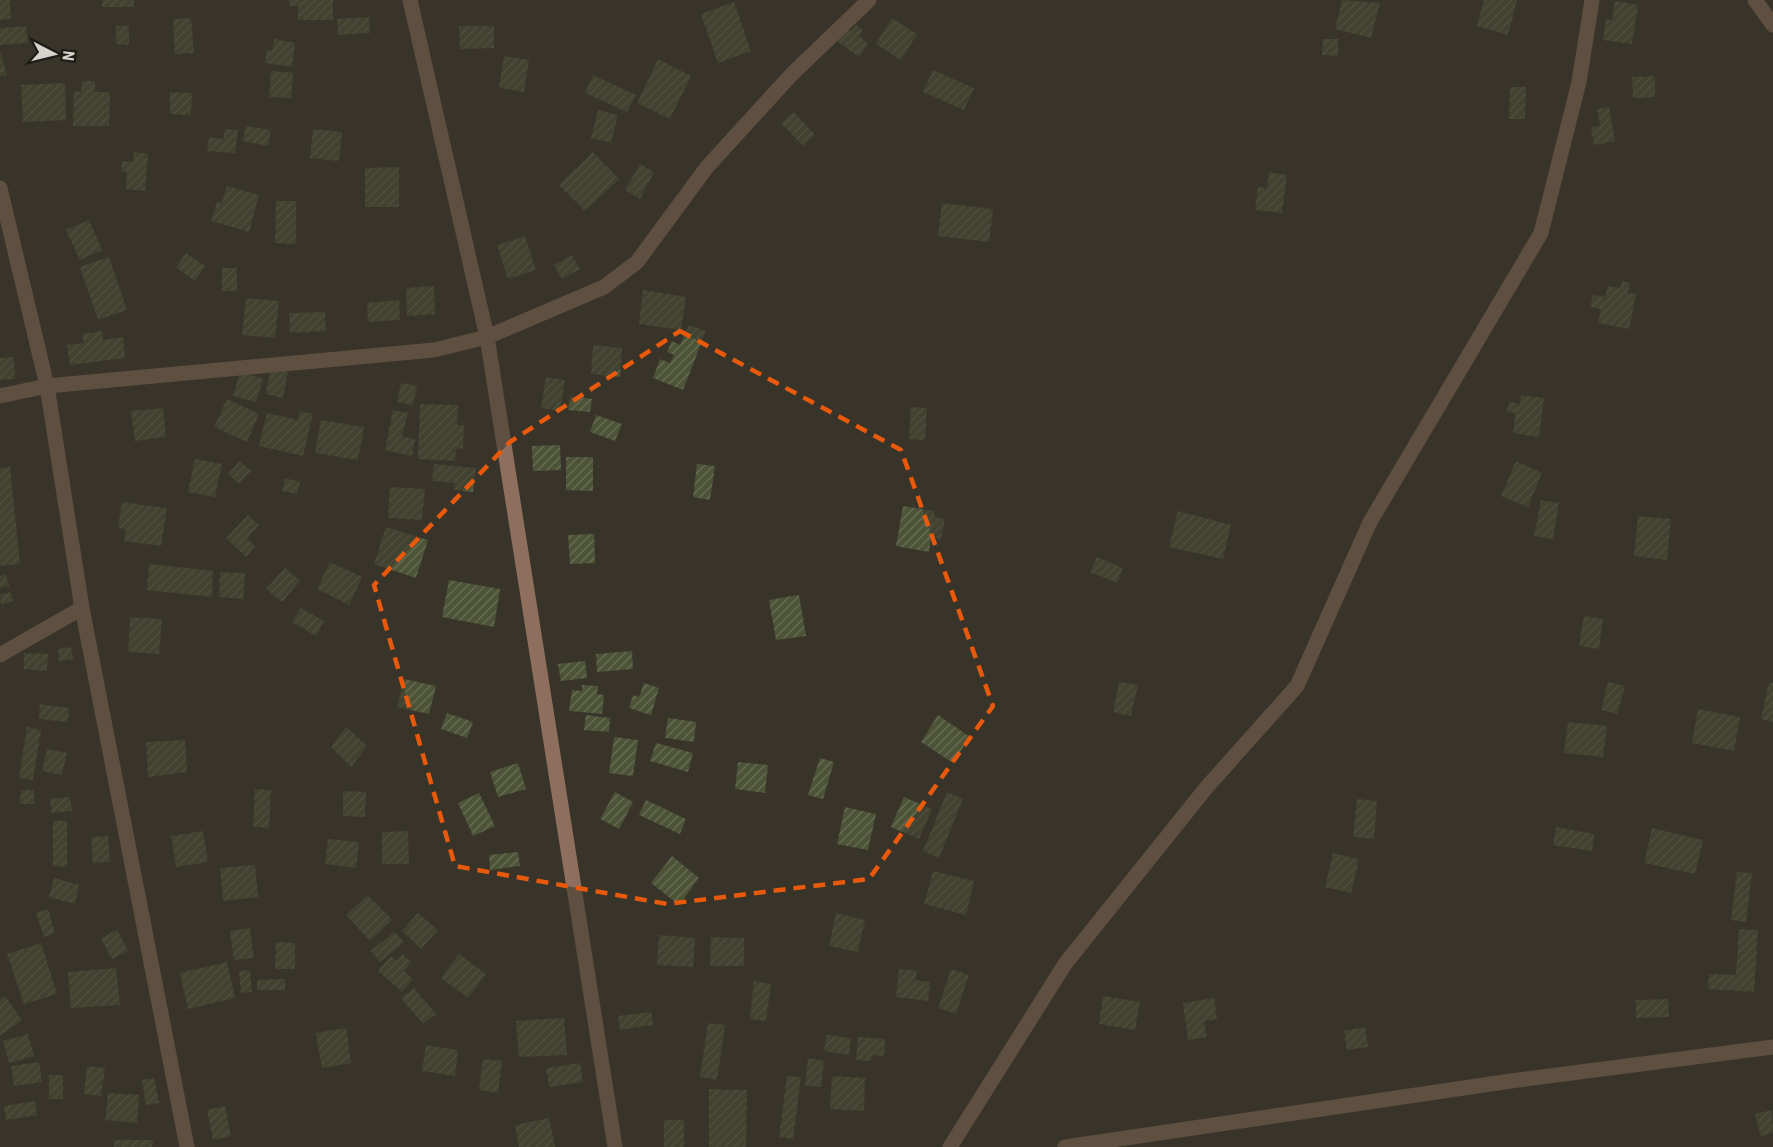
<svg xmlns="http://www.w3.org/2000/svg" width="1773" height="1147" font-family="'Roboto Condensed',sans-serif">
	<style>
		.building { fill: url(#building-hatch) }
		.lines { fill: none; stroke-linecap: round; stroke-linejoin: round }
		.minor { stroke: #8e6f5d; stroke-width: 15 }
		.marked { fill: none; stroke: #e8590c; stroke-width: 4.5; stroke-dasharray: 12 8; stroke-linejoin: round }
	</style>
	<defs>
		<pattern id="building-hatch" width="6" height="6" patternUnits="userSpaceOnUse" patternTransform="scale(1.5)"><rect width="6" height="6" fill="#4c5336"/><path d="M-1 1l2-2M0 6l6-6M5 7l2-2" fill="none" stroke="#656b52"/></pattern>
	</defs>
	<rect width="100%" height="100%" fill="#39342a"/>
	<g class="building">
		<polygon points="0,0 10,0 11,19 0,20"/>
		<rect x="102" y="0" width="32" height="7"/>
		<polygon points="289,0 333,0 333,20 298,20 298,6 289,6"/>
		<polygon points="1342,0 1380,3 1371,38 1335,29"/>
		<polygon points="1484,0 1517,0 1508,35 1477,26"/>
		<polygon points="1615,1 1638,5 1632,44 1603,40 1606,19 1612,20"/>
		<polygon points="734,2 751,51 718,63 701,14"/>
		<polygon points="369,17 370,33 338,35 337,19"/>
		<polygon points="191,18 194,53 175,54 173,19"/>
		<polygon points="892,18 917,34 901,60 876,44"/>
		<polygon points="856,25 863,30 859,36 868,44 859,57 837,41 846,28 851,31"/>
		<polygon points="26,26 28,43 0,45 0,28"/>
		<polygon points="116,26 129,26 129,45 116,44"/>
		<polygon points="459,26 494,26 494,48 460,49"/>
		<polygon points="274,39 295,43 292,67 265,63 267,50 272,51"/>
		<polygon points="1323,39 1338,39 1338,56 1322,55"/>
		<polygon points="0,52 7,75 0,76"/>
		<polygon points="504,56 529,60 524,92 499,88"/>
		<polygon points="658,59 691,76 670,119 637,103"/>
		<polygon points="933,70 974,88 964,110 923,92"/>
		<polygon points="271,71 293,73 291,98 269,97"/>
		<polygon points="593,75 636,95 627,112 585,93"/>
		<polygon points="1655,76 1655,97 1633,98 1632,77"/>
		<polygon points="82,81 95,81 95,92 110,92 109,126 73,126 74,91 81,92"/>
		<polygon points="65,83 66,120 23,122 21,85"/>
		<polygon points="1510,87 1526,87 1525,119 1509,119"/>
		<polygon points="170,92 192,93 191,115 170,114"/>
		<polygon points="1609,107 1615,141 1594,145 1591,127 1600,126 1597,109"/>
		<polygon points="598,110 618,115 611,143 591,138"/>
		<polygon points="794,112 815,135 803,146 781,123"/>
		<polygon points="246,126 271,130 268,146 243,141"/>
		<polygon points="225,129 238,130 235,153 207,151 209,137 223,139"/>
		<polygon points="313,129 342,132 339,161 310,158"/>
		<polygon points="134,152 148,154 145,191 126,189 127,172 121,171 122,161 133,162"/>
		<polygon points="593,152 619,179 585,211 559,185"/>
		<polygon points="640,164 654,172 640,199 625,190"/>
		<polygon points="399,167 399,207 365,207 365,168"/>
		<polygon points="1269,172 1287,175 1282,213 1255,210 1258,187 1267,188"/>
		<polygon points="227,186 259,195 249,232 211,221 217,202 222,203"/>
		<polygon points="276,201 296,201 296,244 275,243"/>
		<polygon points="942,203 993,209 989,242 938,236"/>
		<polygon points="89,220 102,250 80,260 66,230"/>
		<polygon points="525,236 536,270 508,279 497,245"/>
		<polygon points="186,253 205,266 195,281 176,267"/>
		<polygon points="572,255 580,269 562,279 554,265"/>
		<polygon points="109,257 127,310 98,320 80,267"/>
		<rect x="222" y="268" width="15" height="23"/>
		<polygon points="1622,281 1630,283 1628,293 1636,294 1629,329 1598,323 1601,309 1590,307 1593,295 1605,297 1608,286 1620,288"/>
		<polygon points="434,286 435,314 407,316 406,288"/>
		<polygon points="643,290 686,297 681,330 639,324"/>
		<polygon points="246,298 279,301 275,338 242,335"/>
		<polygon points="399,300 400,320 368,322 367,303"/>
		<polygon points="325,312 326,331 290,333 289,313"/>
		<polygon points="689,325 706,331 683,390 653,378 660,359 670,363 674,355 667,352 672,341 680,345"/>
		<polygon points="102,331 103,340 123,337 125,358 70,365 67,345 84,343 82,334"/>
		<polygon points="593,345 622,348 620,377 591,374"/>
		<polygon points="14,357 15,379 0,380 0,358"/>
		<polygon points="271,368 288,372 283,398 266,394"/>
		<polygon points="240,372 263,379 256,402 233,396"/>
		<polygon points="546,377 565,380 560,411 541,408"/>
		<polygon points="401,383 417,386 413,405 397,402"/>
		<polygon points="1521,395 1544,398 1539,437 1513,433 1515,413 1507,412 1509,402 1520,404"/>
		<polygon points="570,396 592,399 590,412 568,410"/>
		<polygon points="227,399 259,414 247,442 214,427"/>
		<polygon points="420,404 458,405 457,425 464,425 463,449 456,448 455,461 418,459"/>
		<polygon points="911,407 927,408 925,440 909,439"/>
		<polygon points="163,408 166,437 135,441 131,411"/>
		<polygon points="393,410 408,413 402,436 415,439 412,456 385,450"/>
		<polygon points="300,411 313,414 303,456 259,446 267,413 298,420"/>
		<polygon points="596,415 622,424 615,441 590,432"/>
		<polygon points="321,420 364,427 358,460 315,453"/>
		<polygon points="560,445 561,470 533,471 532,446"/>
		<polygon points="566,457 593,457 593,491 566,490"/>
		<polygon points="195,459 222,464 215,497 188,492"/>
		<polygon points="240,461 251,471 239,484 228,474"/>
		<polygon points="1516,461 1542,473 1528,507 1501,496"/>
		<polygon points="434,464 476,468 473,492 454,490 455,483 432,481"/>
		<polygon points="697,464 715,466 710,500 693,497"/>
		<polygon points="10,467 20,564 0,566 0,468"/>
		<polygon points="285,478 300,482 297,494 282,491"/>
		<polygon points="390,487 425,489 422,520 388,518"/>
		<polygon points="1541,500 1559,503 1553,539 1534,536"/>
		<polygon points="122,502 167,508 161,546 124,541 126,529 118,528"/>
		<polygon points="903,506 935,511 934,517 945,519 941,539 931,537 929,552 896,546"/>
		<polygon points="1178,511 1231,525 1223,559 1169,547"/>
		<polygon points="248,515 259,525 247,538 255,546 246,557 226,538"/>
		<polygon points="1638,516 1671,519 1667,560 1634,556"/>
		<polygon points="386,527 428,540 416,578 374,564"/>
		<polygon points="594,534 595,563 570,564 568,535"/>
		<polygon points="1097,557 1123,568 1117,583 1090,572"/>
		<polygon points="330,562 362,577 349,605 317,589"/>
		<polygon points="149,564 213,571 212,597 147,590"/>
		<polygon points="285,568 300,581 282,602 266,589"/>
		<polygon points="220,572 245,573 243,599 219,597"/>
		<polygon points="6,574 9,586 0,588 0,576"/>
		<polygon points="449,580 500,589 494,627 442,617"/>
		<polygon points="10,592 13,601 1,605 0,595"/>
		<polygon points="799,595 806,636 776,640 769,600"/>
		<polygon points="301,608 324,621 316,636 292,622"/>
		<polygon points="1584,616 1603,619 1599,649 1579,646"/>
		<polygon points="130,617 162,619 159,654 128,652"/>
		<polygon points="71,647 73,659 59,661 58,649"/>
		<polygon points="632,651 633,669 597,672 596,654"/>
		<polygon points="24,653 48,654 47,671 24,669"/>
		<polygon points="585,661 587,678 561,681 558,664"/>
		<polygon points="404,679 436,686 429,714 397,707"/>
		<polygon points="1119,682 1138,685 1131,716 1113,712"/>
		<polygon points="1608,682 1625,686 1617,714 1601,710"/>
		<polygon points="1769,682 1773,683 1773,722 1761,719"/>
		<polygon points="644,683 659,688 651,715 629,708 633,695 639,697"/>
		<polygon points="582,685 598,686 597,694 604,695 602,714 569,711 572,690 582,691"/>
		<polygon points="40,704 69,708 68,722 39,719"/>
		<polygon points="1698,709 1740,717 1734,751 1692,743"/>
		<polygon points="447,713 473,722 467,738 441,729"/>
		<polygon points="586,715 610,718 609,732 584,730"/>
		<polygon points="938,715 970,737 953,763 921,742"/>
		<polygon points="668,718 696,722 694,742 665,738"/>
		<polygon points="1568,722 1607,726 1603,757 1564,753"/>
		<polygon points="27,727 41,730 33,780 19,778"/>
		<polygon points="346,727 367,746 351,767 331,747"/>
		<polygon points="614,737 638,740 633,776 609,773"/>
		<polygon points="185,740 187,772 148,777 146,742"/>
		<polygon points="656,743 693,753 688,772 650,761"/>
		<polygon points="47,749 67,753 62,775 42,771"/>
		<polygon points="820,758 834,762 823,799 808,795"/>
		<polygon points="738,762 768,765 765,793 735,789"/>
		<polygon points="518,763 526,789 498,797 490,772"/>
		<polygon points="255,789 271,790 269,828 253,827"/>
		<polygon points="21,790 34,790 34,804 20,804"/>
		<polygon points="343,791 366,792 365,817 343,816"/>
		<polygon points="615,792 633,802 619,829 600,819"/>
		<polygon points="947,792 963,799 939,858 923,851"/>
		<polygon points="479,793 495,826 473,836 458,803"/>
		<polygon points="70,797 72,811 52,813 50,799"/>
		<polygon points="904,797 932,809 919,839 891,827"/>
		<polygon points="1357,799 1377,801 1374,839 1353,837"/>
		<polygon points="646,800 686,819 680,834 639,815"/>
		<polygon points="845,807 876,814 868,850 837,844"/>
		<polygon points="53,821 67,821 67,867 53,866"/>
		<polygon points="1556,827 1594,834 1592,851 1553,845"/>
		<polygon points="1652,828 1703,840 1695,874 1644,863"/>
		<polygon points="203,831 208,862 176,867 171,836"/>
		<polygon points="408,831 409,864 382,864 382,832"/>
		<polygon points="108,836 110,862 93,863 91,837"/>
		<polygon points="328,839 359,842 356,868 325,864"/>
		<polygon points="518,852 520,866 490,870 489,855"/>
		<polygon points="1333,853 1359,859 1351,893 1325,887"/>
		<polygon points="672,856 699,878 679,905 651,883"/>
		<polygon points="255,865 258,897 223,901 220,868"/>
		<polygon points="933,871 974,881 966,915 924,904"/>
		<polygon points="1737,872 1752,873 1746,922 1731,920"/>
		<polygon points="54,878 79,885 75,904 49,897"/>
		<polygon points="368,895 392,920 370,941 346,915"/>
		<polygon points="48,909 55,933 44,937 36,913"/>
		<polygon points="418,913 438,930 421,949 402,931"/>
		<polygon points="836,913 865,920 858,952 829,946"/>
		<polygon points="250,928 254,958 234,960 230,931"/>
		<polygon points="1739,929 1758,930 1754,992 1708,989 1709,974 1736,975"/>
		<polygon points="117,930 128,951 112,959 101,938"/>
		<polygon points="394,932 404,942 380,962 371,951"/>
		<polygon points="659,935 695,938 693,967 657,965"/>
		<polygon points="711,937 744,938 744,966 710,966"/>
		<polygon points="276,942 295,943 295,969 275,969"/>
		<polygon points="41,943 57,994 24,1004 7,954"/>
		<polygon points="403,954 411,962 404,971 413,979 402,992 378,971 391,956 397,961"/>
		<polygon points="459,954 486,974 468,998 441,978"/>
		<polygon points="227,962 235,998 188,1009 180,973"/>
		<polygon points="116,968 120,1005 71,1008 68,972"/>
		<polygon points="899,969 917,971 915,980 930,982 928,1001 896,997"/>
		<polygon points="951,969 969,975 956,1014 938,1008"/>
		<polygon points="250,970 252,992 241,993 239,971"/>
		<polygon points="285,979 285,990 257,990 257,980"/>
		<polygon points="754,981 771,984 766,1021 750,1019"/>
		<polygon points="414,988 436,1014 423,1024 401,998"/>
		<polygon points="5,996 22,1020 0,1036 0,1000"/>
		<polygon points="1103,996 1140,1002 1135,1030 1099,1024"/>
		<polygon points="1214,998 1217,1019 1204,1021 1207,1037 1188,1040 1183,1003"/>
		<polygon points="1668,999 1669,1017 1636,1018 1636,1000"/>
		<polygon points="651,1012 653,1025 620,1030 618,1016"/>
		<polygon points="564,1018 567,1055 519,1057 516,1021"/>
		<polygon points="708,1023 725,1025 717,1080 700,1077"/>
		<polygon points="1365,1027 1368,1047 1347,1050 1344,1031"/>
		<polygon points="346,1028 351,1063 322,1068 316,1033"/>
		<polygon points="28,1034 34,1056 9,1063 3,1041"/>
		<polygon points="827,1035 851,1038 849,1055 824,1051"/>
		<polygon points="858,1037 885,1039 884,1056 872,1055 871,1061 856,1060"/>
		<polygon points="426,1045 458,1050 455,1076 422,1071"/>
		<polygon points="808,1058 824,1061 821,1087 805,1086"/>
		<polygon points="483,1059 502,1061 498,1093 479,1090"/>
		<polygon points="39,1062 42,1082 14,1086 11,1066"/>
		<polygon points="580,1063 583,1082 549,1087 546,1068"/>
		<polygon points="87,1066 105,1068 101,1096 84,1094"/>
		<rect x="49" y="1075" width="14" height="24"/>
		<polygon points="787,1076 801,1077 793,1139 779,1137"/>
		<polygon points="832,1076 865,1078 864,1111 830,1109"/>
		<polygon points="154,1078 159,1103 146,1105 142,1080"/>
		<polygon points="709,1089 747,1090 746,1147 709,1147"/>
		<polygon points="108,1093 139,1095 137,1123 105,1120"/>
		<polygon points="35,1101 37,1115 6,1120 4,1106"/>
		<polygon points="225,1106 231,1136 213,1140 207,1110"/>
		<polygon points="1772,1110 1773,1133 1761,1136 1755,1114"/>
		<polygon points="549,1118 555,1147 519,1147 515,1125"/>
		<rect x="664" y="1120" width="20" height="27"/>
		<polygon points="114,1140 153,1140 152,1147 114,1147"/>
	</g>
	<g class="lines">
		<g class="minor">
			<polyline points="410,0 487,337 615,1147"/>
			<polyline points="1755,0 1773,25"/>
			<polyline points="0,188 47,386 82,608 187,1147"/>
			<polyline points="0,396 47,386 434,350 487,337 604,287 637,262 707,167 792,74 869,0"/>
			<polyline points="0,655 82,608"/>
			<polyline points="950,1147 1065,964 1206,788 1297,686 1370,522 1541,233 1579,82 1592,0"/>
			<polyline points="1065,1147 1511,1081 1773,1047"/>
		</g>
	</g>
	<path d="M0 0H1773V1147H0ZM680 331 901 450 993 706 869 879 667 904 455 866 374 585 510 442Z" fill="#39342a" fill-opacity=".55" fill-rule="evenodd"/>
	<path class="marked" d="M680 331 901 450 993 706 869 879 667 904 455 866 374 585 510 442Z"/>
	<g transform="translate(54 54) rotate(97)" stroke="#1e1c17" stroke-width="4.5" paint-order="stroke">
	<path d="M0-4.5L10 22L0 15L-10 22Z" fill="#d6d3cd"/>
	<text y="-9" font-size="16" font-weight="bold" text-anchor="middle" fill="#d6d3cd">N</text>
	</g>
</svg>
